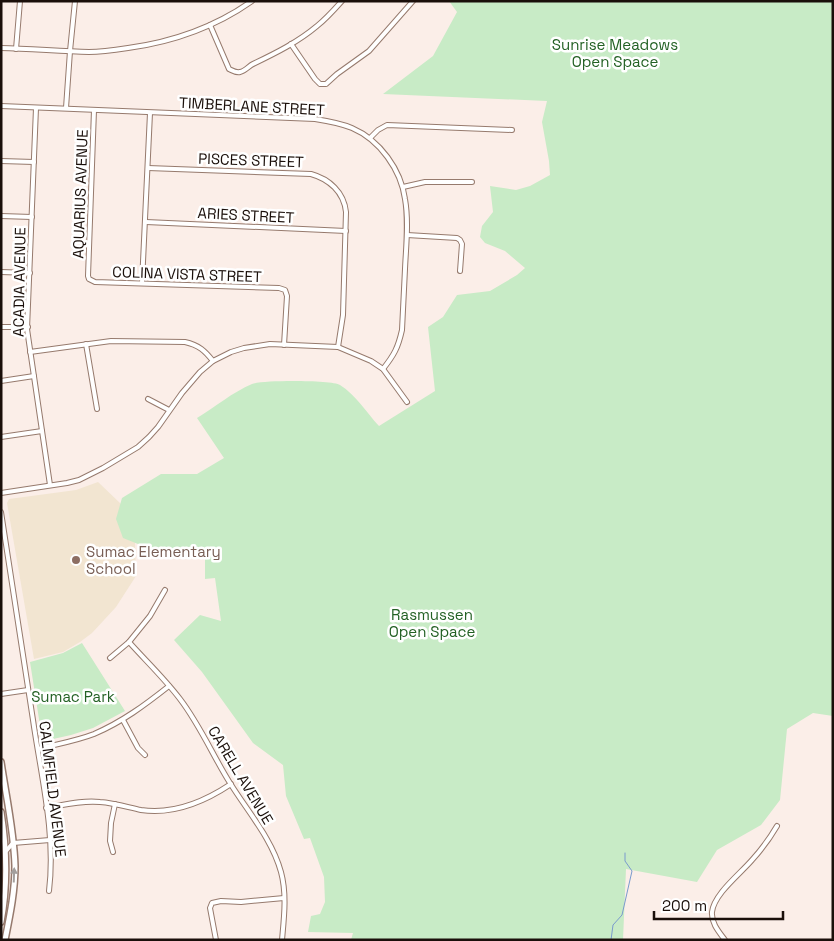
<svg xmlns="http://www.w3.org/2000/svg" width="834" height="941" font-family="'Space Grotesk',sans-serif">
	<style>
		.education { fill: #f2e5d1 }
		.green { fill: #c8ebc6 }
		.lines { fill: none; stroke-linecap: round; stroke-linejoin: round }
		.stream { stroke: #7a9acd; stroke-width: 1 }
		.minor-casing { stroke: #967a6d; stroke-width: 6 }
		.secondary-casing { stroke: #967a6d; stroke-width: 8 }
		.minor { stroke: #fff; stroke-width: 4 }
		.secondary { stroke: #fff; stroke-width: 5 }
		.oneway { fill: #a39f9d }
		.education-dot { fill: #8d6e63; stroke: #fff; stroke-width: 2 }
		.labels { text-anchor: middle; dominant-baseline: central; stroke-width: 5; stroke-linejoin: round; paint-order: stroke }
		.park-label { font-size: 15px; fill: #236124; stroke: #fff }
		.street-label { font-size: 15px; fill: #1a0f0a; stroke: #fff }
		.education-label { font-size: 15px; fill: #785e54; stroke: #fff; text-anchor: start }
	</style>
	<rect width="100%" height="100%" fill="#fbeee8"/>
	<polygon class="education" points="98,482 121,504 132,510 135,543 136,576 116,607 92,633 80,642 63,652 34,659 7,503 9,499 76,490"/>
	<g class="green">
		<path d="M449 1H833V716L813 713 787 729 780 800 761 825 717 850 697 882 626 869 623 940H351L353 933 308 932 311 916 320 914 325 902 324 877 310 838 304 839 286 796 283 765 253 743 202 672 174 640 200 615 221 621 215 578 205 579V556L182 557 158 552 123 538 116 519 122 498 161 474H197L224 458 197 418C215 407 233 392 252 384 262 380 332 380 340 385 356 395 366 412 379 426L435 391 428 327 443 317 457 295 490 291 517 275 525 268 505 251 485 243 480 237 482 226 493 212 490 186 516 190 530 186 550 175 549 161 542 122 547 101 383 94 433 56 457 12Z"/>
		<polygon points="82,643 125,711 93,728 71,735 44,741 42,738 30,662 63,653"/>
	</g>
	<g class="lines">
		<polyline class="stream" points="611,940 613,925 622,915 632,871 625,861 625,853"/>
		<defs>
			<g id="minor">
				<path d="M210 25 229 69C233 71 236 73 240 72 245 71 249 66 253 64 276 53 298 42 317 26 326 19 334 10 342 1"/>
				<polyline points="291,44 315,79 320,84 326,84 337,74 369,51 413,1"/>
				<path d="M1 48C31 49 60 51 89 52 102 52 115 50 128 48 172 42 215 27 252 1"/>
				<polyline points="16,49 20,1"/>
				<path d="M1 106 315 119C328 121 340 123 352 128 380 140 401 170 405 199 409 222 406 246 405 269 404 289 403 310 402 330 398 348 394 355 383 369"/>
				<polyline points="36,108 27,329 50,485"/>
				<polyline points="66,108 70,51 75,1"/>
				<polyline points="94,110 88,276 89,279 95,282 279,288 285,290 287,296 284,345"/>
				<polyline points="370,138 378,130 387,125 512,130"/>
				<polyline points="1,161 34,162"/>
				<path d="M148 168 311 174C329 179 344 192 346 212L343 315 338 347"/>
				<polyline points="403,187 425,182 472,182"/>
				<polyline points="1,216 32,217"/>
				<polyline points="146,222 346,231"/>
				<polyline points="407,235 457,238 460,240 462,244 460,271"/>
				<polyline points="1,272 30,273"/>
				<polyline points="142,283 150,113"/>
				<polyline points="1,327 28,327"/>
				<polyline points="86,344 97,409"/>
				<path d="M30 352 111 341 185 342C199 345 205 351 213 361"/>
				<polyline points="1,381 34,376"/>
				<polyline points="148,399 169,410"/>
				<polyline points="1,437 42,431"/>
				<polyline points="1,493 67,483 79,480 103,468 138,447 149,437 158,427 182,393 200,372 213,361 231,352 244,348 270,344 338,347 371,361 383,369 407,402"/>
				<path d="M1 512C12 581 22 651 33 720 41 776 56 834 49 891"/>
				<path d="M129 642C146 661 165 679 180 699 200 725 213 756 230 783 248 812 272 839 281 872 287 894 284 918 282 940"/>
				<polyline points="110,658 129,642 150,616 165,590"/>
				<polyline points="1,694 28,690"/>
				<polyline points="123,720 138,748 145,755"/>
				<path d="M38 749C57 744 76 741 94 734 122 722 145 705 169 686"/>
				<path d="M46 808C64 805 82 800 100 802 114 803 127 807 141 810 174 815 204 802 231 784"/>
				<polyline points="6,851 13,843 50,840"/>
				<polyline points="113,852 110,841 111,823 115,804"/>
				<polyline points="216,940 210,908 212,903 221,901 241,902 284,898"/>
				<path d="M725 940C719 932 711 923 712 912 714 894 740 874 752 860 762 849 770 838 777 826"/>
			</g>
			<g id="secondary">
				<path d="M1 762C6 796 14 831 15 866 15 891 10 915 5 940"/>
				<path d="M1 812C7 850 8 885 1 922"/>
			</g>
		</defs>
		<use href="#minor" class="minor-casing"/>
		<use href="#secondary" class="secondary-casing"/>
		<use href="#minor" class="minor"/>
		<use href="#secondary" class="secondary"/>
	</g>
	<defs><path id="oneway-solid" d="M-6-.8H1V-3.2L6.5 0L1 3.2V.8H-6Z" transform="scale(1.25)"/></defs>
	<use class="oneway" href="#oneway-solid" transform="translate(14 875) rotate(-88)"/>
	<circle class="education-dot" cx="76" cy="560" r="5"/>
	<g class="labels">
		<g class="park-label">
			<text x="615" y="44">Sunrise Meadows<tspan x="615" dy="17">Open Space</tspan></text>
			<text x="432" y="614">Rasmussen<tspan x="432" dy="17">Open Space</tspan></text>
			<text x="73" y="696">Sumac Park</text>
		</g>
		<g class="street-label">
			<text transform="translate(252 106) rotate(3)">TIMBERLANE STREET</text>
			<text transform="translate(251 160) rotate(2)">PISCES STREET</text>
			<text transform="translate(80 194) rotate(-88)">AQUARIUS AVENUE</text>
			<text transform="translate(246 215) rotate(3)">ARIES STREET</text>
			<text transform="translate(187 274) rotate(2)">COLINA VISTA STREET</text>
			<text transform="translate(19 282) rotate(-89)">ACADIA AVENUE</text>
			<text transform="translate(241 775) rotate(59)">CARELL AVENUE</text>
			<text transform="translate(53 789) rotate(83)">CALMFIELD AVENUE</text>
		</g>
		<g class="education-label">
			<text x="86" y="551">Sumac Elementary<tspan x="86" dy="17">School</tspan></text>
		</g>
	</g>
	<rect width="834" height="941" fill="none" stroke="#1a0f0a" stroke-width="5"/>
	<path d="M654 911v8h129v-8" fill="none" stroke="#1a0f0a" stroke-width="2.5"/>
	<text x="662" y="911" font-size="15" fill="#1a0f0a" stroke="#ffffff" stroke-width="4" paint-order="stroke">200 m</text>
</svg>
